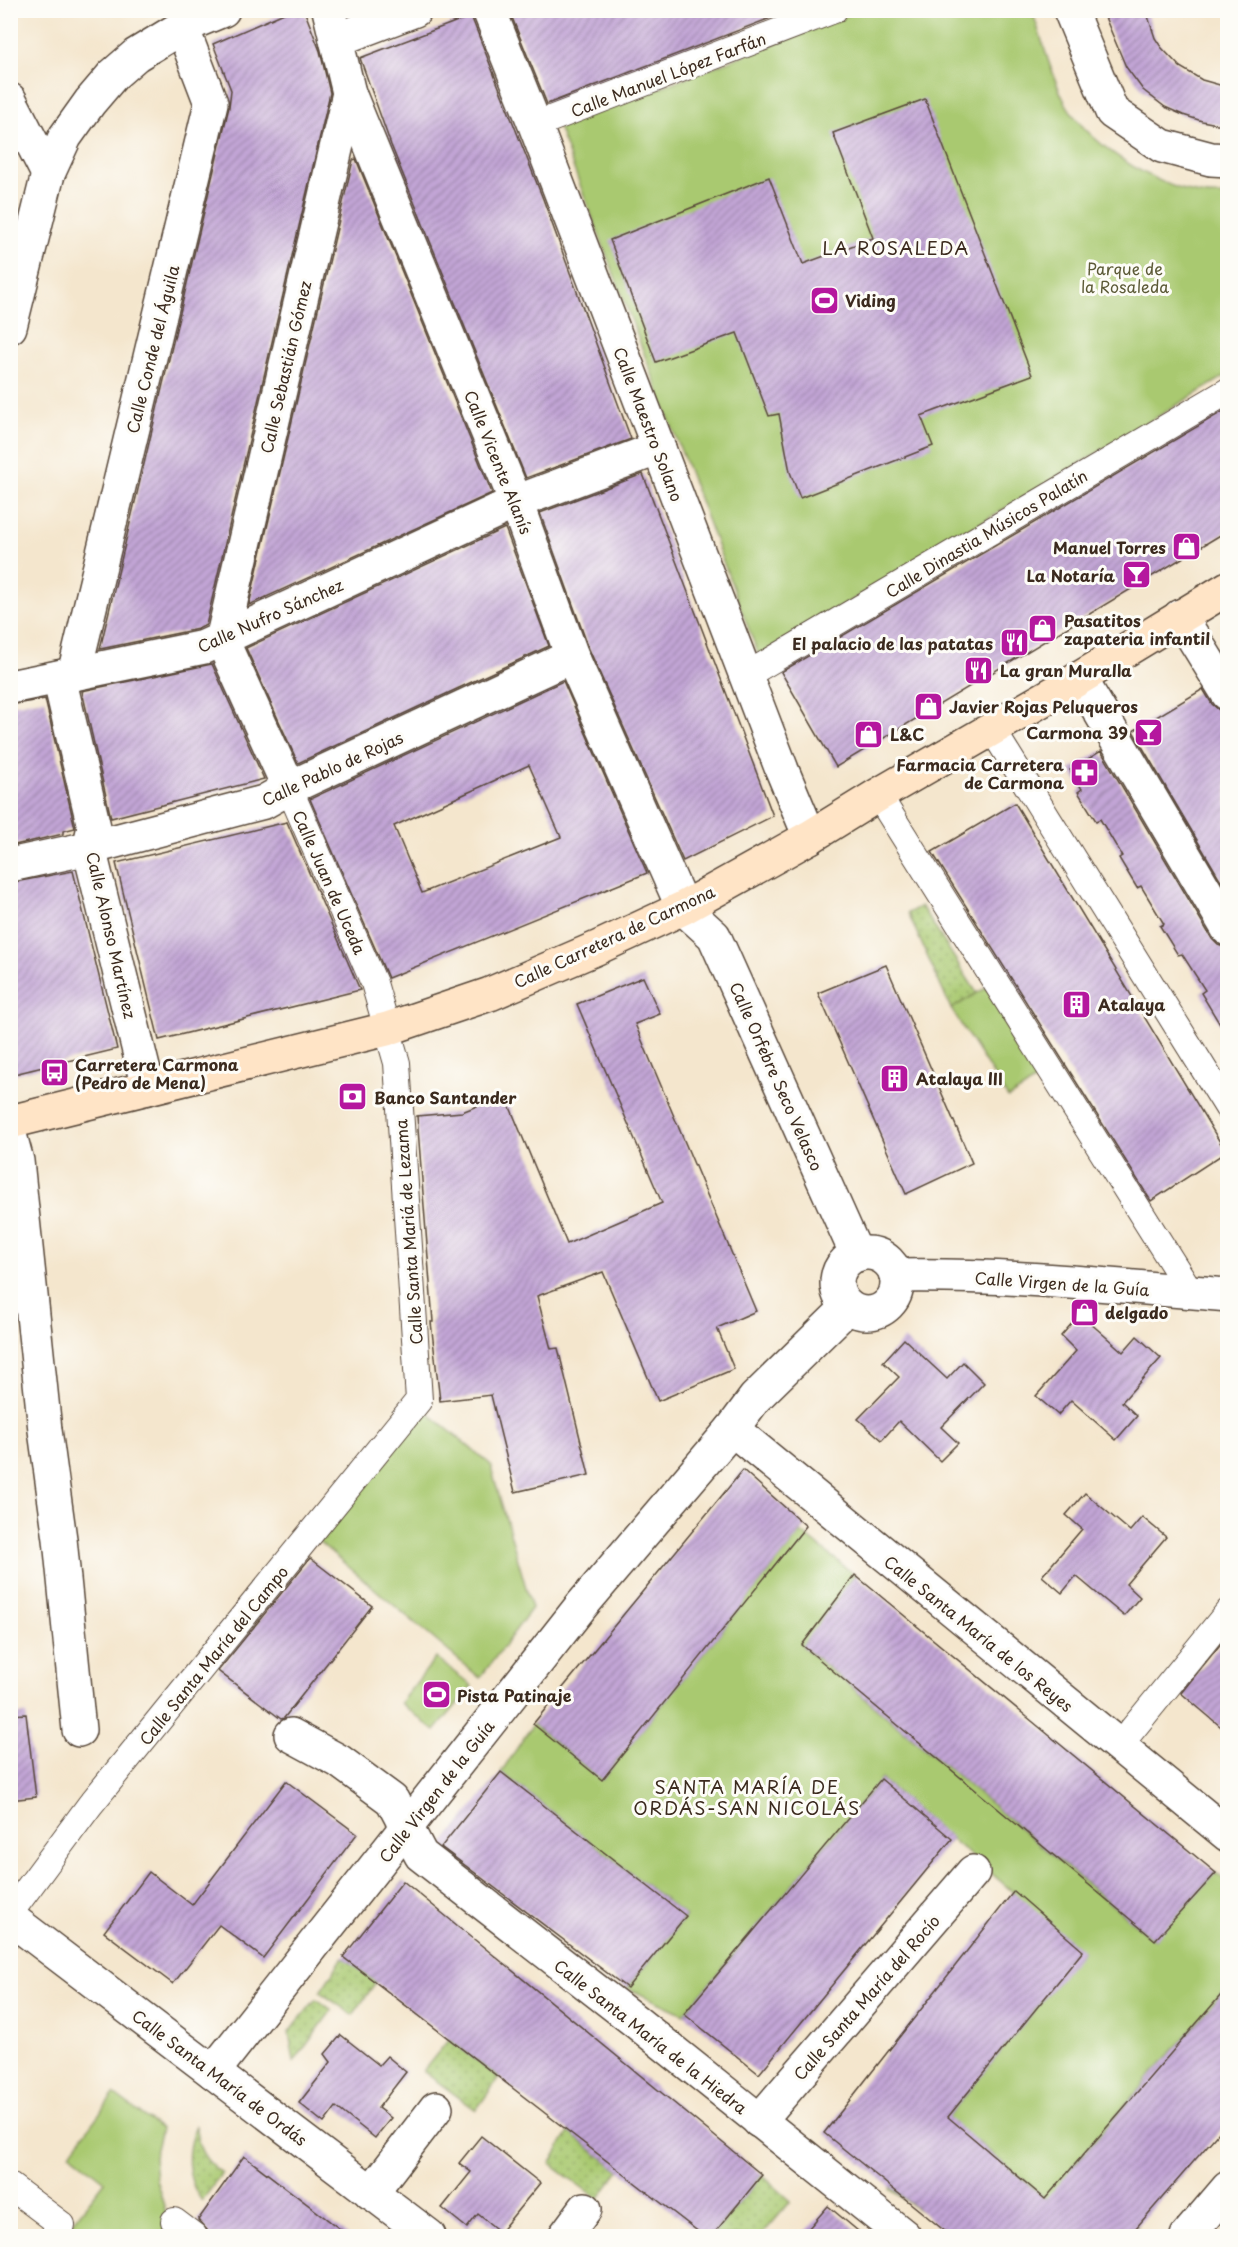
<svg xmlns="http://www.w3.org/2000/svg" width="1238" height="2247" font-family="'Playpen Sans',sans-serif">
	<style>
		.green { fill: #a9c970; stroke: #727a47; stroke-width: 1.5 }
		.garden { fill: url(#garden-dots); stroke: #727a47; stroke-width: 1.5 }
		.building { fill: url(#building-hatch); fill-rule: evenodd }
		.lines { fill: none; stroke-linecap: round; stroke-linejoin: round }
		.pedestrian-casing { stroke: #574638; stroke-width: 28 }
		.minor-casing { stroke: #574638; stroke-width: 36 }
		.tertiary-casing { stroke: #574638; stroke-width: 36 }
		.secondary-casing { stroke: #574638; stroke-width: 36 }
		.pedestrian { stroke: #fff; stroke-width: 26 }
		.minor { stroke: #fff; stroke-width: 33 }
		.tertiary { stroke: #fff; stroke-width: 33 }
		.secondary { stroke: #ffe4c6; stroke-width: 33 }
		.labels { text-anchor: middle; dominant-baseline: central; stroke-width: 6; stroke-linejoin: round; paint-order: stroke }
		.street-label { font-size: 16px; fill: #3b2a1e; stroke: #fdfcf7 }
		.park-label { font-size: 16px; fill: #5c5a37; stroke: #fdfcf7 }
		.poi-label { font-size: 16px; font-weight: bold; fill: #3b2a1e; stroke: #fdfcf7; text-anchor: start }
		.neighbourhood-label { font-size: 18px; letter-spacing: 1.5px; fill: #3b2a1e; stroke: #fdfcf7 }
	</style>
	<defs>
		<pattern id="garden-dots" width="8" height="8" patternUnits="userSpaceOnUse" patternTransform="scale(1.5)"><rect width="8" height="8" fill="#a9c970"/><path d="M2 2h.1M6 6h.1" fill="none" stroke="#8ba35b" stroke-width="1.8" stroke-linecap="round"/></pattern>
		<pattern id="building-hatch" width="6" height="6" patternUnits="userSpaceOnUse" patternTransform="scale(1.5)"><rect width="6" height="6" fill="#c2a5d6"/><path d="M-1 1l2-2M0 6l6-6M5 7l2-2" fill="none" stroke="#9f87ad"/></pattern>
	</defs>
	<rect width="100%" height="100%" fill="#fdfcf7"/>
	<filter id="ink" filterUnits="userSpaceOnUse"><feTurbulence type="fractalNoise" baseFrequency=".0167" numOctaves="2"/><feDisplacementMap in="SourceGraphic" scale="12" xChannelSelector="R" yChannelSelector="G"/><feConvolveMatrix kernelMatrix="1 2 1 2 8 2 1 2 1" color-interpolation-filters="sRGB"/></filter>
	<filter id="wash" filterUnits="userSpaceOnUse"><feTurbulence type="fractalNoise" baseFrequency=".008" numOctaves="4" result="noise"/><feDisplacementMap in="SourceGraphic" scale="24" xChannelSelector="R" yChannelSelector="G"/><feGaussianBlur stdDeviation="1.35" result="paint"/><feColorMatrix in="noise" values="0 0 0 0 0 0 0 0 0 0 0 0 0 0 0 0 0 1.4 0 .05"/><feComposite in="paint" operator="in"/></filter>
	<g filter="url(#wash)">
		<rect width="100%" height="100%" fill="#f4e6cd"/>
		<g class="green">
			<path d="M858 11H1032C1042 38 1050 72 1063 98 1084 142 1153 185 1200 194 1209 196 1218 195 1227 195V375L759 656 558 127Z"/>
			<polygon points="987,987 1044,1076 1008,1098 951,1009"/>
			<polygon points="423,1409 490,1464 532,1608 480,1678 318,1541"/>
			<polygon points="801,1532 855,1575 802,1646 1154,1940 1216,1873 1227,1882 1227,1988 1072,2167 1139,2225 1131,2236 1090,2236 978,2142 919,2210 890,2189 1082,1951 881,1779 684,2014 627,1988 686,1916 501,1772 533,1724 602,1780"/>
			<polygon points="436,1658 472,1686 435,1731 400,1703"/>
			<polygon points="114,2094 161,2129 154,2157 156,2179 169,2223 183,2236 62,2236 105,2181 70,2153"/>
		</g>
		<g class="garden">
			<polygon points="921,906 977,993 951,1009 908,913"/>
			<polygon points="343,1957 376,1982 353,2015 320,1992"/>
			<polygon points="316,1999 332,2010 294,2062 289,2032"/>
			<polygon points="449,2039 499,2078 476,2110 423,2071"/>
			<path d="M196 2125C196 2145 205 2162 222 2173L202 2201C185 2179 185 2149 196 2125Z"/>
			<polygon points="569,2132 619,2171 598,2199 550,2164"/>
			<polygon points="762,2175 791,2201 761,2236 712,2236"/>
		</g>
		<g id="blocks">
			<g class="building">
				<polygon points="291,10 304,10 320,51 330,93 206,625 198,629 100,649 229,107 231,90 213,44"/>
				<polygon points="509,10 791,10 547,104"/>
				<polygon points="1102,10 1146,10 1155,38 1161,47 1180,67 1202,80 1227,87 1227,126 1202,121 1183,115 1165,107 1143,90 1126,67"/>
				<polygon points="471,16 543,199 631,439 526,478 391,145 360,58"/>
				<polygon points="925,99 1032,375 921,416 933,446 800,498 790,472 779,414 769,416 737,333 656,362 610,240 769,177 803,264 873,238 833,133"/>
				<polygon points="356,159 492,493 249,605 353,160"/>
				<polygon points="1227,409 1227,531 836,767 781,672"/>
				<polygon points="643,474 773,816 683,861 589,649 540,513"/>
				<polygon points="505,528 549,646 298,763 246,648"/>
				<polygon points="212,664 264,779 111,818 82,691"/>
				<path d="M563 681 647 873 388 978 310 799ZM529 765 561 837 422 893 394 826Z"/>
				<polygon points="1203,689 1212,704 1219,710 1227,713 1227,891 1133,731"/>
				<polygon points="45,699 75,828 63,831 63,834 10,846 10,705"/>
				<polygon points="1101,751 1212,939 1218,945 1227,948 1227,1036 1201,993 1205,990 1182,954 1178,955 1160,926 1164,924 1141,886 1137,888 1119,858 1122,856 1100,819 1096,821 1078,792 1082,789 1070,770"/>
				<polygon points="1015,803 1226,1152 1151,1201 932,852"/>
				<polygon points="287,822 360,990 159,1040 116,863"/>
				<polygon points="73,871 117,1049 10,1075 10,883"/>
				<polygon points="886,965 972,1163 906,1194 818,993"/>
				<polygon points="643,977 660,1014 635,1024 756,1311 717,1328 734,1369 658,1401 603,1272 537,1296 551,1349 558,1348 589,1475 515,1492 491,1395 440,1401 431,1322 433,1322 417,1116 462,1112 505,1095 567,1244 662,1203 577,1004"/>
				<polygon points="1080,1314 1123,1352 1137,1336 1161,1358 1122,1402 1137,1416 1116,1440 1071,1400 1058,1415 1036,1396 1076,1351 1061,1336"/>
				<polygon points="904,1339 947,1379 963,1362 984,1383 941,1427 958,1443 940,1461 899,1421 882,1440 858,1419 899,1377 883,1362"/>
				<polygon points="743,1470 806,1526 602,1780 533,1724"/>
				<polygon points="1085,1493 1130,1531 1142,1517 1166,1537 1126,1584 1140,1597 1124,1616 1076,1576 1062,1593 1042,1576 1082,1529 1066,1515"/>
				<polygon points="310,1558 372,1606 284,1718 281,1719 218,1671"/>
				<polygon points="855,1575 1216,1873 1155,1940 802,1645"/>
				<polygon points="1227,1636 1227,1732 1181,1693"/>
				<polygon points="26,1714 36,1797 10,1800 10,1715"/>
				<polygon points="501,1772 686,1916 627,1988 441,1847"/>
				<polygon points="881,1779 952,1839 759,2074 684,2014"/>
				<polygon points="286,1781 357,1834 263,1958 219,1925 173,1984 104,1932 149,1872 192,1905"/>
				<polygon points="403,1881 762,2175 712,2236 704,2236 343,1957"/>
				<polygon points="1014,1891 1083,1951 948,2117 1045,2199 1227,1988 1227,2123 1129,2236 951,2236 824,2133"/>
				<polygon points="341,2035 379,2065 387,2056 406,2072 378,2108 391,2118 375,2138 336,2107 324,2123 299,2103 331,2062 325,2054"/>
				<polygon points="481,2136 540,2183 500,2232 478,2214 467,2228 442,2208 471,2172 459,2163"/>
				<polygon points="244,2156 349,2236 209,2236 207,2230 198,2220"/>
				<polygon points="828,2206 864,2236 802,2236"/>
			</g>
		</g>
	</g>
	<g filter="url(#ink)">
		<use href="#blocks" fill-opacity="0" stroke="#574638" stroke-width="1.5"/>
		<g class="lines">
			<defs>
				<g id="pedestrian">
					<polyline points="535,125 834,10"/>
					<polyline points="745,676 1228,391"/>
					<polyline points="992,729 1228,1108"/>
					<polyline points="878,795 1190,1291"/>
					<polyline points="1118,1747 1228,1612"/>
					<polyline points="10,1913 90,1805 419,1400 397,1063 374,983 289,788"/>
					<polyline points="10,2186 62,2225 53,2236"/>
					<polyline points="174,2221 194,2236"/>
				</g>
				<g id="minor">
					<polyline points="329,10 349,93 516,502 572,656 683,908 714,936 857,1255"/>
					<polyline points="489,10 535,125 782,770 810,837"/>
					<polyline points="1070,10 1112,112 1162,146 1211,159 1228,160"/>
					<polyline points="336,40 415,10"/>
					<polyline points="10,100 48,174"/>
					<polyline points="10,327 48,174 65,137 90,102 113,75 136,55 182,27 223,10"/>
					<polyline points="1180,616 1228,694"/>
					<polyline points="74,674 211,103 182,27"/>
					<polyline points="59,677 94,827 89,848 148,1088"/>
					<polyline points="1080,678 1228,929"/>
					<polyline points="10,687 204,647 516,502 659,448"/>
					<polyline points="289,788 222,640 349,93"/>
					<polyline points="10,865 89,848 264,802 289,788 572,656"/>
					<polyline points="10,1135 17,1161 45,1430 60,1539 79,1730"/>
					<circle cx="867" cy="1283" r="30"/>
					<path d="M896 1276C1007 1274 1118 1286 1228 1295"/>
					<polyline points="732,1429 1228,1835"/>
					<polyline points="291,1735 339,1761 392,1800 421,1855 635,2021 904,2236"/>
					<polyline points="10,1918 429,2236"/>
					<polyline points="213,2072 582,1605 732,1429 755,1398 848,1307"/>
					<polyline points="759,2121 973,1872"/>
					<polyline points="371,2193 436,2108"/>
					<polyline points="565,2236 585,2209"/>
				</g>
				<polyline id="tertiary" points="1187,2236 1228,2188"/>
				<polyline id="secondary" points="10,1122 387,1029 490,994 597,948 683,908 810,837 878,795 1080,678 1228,588"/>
			</defs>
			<use href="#pedestrian" class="pedestrian-casing"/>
			<use href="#minor" class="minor-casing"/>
			<use href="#tertiary" class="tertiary-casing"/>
			<use href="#secondary" class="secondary-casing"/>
			<use href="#pedestrian" class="pedestrian"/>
			<use href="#minor" class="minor"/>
			<use href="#tertiary" class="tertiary"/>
			<use href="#secondary" class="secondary"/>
		</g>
	</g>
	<defs>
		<symbol id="stadium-square" viewBox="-11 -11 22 22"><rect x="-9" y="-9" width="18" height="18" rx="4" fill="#b5179e" stroke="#fdfcf7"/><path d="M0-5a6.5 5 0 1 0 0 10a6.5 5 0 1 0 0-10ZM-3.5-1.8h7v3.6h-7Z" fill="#fff"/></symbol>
		<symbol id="shop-square" viewBox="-11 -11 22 22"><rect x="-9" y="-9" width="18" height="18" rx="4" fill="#b5179e" stroke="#fdfcf7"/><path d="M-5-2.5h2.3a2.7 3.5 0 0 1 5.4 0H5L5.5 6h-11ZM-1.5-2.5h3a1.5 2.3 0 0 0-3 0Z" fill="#fff"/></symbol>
		<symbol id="bar-square" viewBox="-11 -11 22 22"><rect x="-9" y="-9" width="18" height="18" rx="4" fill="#b5179e" stroke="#fdfcf7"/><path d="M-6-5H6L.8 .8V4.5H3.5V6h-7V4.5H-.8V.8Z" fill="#fff"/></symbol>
		<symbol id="restaurant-square" viewBox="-11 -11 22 22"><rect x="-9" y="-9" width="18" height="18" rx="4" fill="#b5179e" stroke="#fdfcf7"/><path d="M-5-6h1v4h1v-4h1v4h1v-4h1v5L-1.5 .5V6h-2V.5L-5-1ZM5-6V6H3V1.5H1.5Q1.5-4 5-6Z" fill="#fff"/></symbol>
		<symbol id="pharmacy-square" viewBox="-11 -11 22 22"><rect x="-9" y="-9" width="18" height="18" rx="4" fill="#b5179e" stroke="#fdfcf7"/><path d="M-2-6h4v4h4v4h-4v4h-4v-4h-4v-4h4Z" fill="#fff"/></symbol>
		<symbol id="building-square" viewBox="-11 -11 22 22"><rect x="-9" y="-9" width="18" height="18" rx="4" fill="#b5179e" stroke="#fdfcf7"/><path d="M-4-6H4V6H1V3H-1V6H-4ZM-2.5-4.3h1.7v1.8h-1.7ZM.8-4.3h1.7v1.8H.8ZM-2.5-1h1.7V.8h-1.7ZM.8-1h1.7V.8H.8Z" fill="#fff"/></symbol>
		<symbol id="bus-square" viewBox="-11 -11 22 22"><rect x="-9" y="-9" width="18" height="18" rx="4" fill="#b5179e" stroke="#fdfcf7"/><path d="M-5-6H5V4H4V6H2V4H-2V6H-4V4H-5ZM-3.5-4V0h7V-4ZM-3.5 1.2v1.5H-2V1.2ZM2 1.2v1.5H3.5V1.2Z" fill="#fff"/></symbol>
		<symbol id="bank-square" viewBox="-11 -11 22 22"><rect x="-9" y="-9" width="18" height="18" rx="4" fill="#b5179e" stroke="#fdfcf7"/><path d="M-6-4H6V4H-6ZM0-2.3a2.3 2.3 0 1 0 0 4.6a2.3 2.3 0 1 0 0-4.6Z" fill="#fff"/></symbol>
	</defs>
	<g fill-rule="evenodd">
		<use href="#stadium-square" x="808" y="284" width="33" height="33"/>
		<use href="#shop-square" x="1170" y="530" width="33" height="33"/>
		<use href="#bar-square" x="1120" y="558" width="33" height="33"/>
		<use href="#shop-square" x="1026" y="612" width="33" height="33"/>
		<use href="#restaurant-square" x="998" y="626" width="33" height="33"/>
		<use href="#restaurant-square" x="962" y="654" width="33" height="33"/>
		<use href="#shop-square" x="912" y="690" width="33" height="33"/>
		<use href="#bar-square" x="1132" y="716" width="33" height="33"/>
		<use href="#shop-square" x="852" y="718" width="33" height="33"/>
		<use href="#pharmacy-square" x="1068" y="756" width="33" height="33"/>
		<use href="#building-square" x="1060" y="988" width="33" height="33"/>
		<use href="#bus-square" x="38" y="1056" width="33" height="33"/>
		<use href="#building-square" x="878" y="1062" width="33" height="33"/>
		<use href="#bank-square" x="336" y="1080" width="33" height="33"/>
		<use href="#shop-square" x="1068" y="1296" width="33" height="33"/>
		<use href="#stadium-square" x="420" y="1678" width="33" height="33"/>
	</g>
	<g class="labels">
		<g class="street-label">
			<text transform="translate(668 74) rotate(-21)">Calle Manuel López Farfán</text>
			<text transform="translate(152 349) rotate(-76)">Calle Conde del Águila</text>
			<text transform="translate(285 367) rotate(-77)">Calle Sebastián Gómez</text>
			<text transform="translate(649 424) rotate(69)">Calle Maestro Solano</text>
			<text transform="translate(499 462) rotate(68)">Calle Vicente Alanís</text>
			<text transform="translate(986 533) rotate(-31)">Calle Dinastia Músicos Palatín</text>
			<text transform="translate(270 615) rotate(-24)">Calle Nufro Sánchez</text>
			<text transform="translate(332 768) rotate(-25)">Calle Pablo de Rojas</text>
			<text transform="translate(330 882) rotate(66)">Calle Juan de Uceda</text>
			<text transform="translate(112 935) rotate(77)">Calle Alonso Martínez</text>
			<text transform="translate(614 936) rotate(-25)">Calle Carretera de Carmona</text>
			<text transform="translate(777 1076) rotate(66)">Calle Orfebre Seco Velasco</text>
			<text transform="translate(408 1232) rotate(-94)">Calle Santa Mariá de Lezama</text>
			<text transform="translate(1062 1283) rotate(4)">Calle Virgen de la Guía</text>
			<text transform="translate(979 1633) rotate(39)">Calle Santa María de los Reyes</text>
			<text transform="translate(213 1655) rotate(-51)">Calle Santa María del Campo</text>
			<text transform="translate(436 1791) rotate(-52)">Calle Virgen de la Guía</text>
			<text transform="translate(866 1997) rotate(-49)">Calle Santa María del Rocío</text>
			<text transform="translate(651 2036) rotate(38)">Calle Santa María de la Hiedra</text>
			<text transform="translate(220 2077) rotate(37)">Calle Santa María de Ordás</text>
		</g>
		<g class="park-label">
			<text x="1125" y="268">Parque de<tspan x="1125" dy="18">la Rosaleda</tspan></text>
		</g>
		<g class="poi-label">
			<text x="845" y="300">Viding</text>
			<text x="1166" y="547" text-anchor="end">Manuel Torres</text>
			<text x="1115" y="575" text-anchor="end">La Notaría</text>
			<text x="1064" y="620">Pasatitos<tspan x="1064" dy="18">zapateria infantil</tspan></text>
			<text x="993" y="643" text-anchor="end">El palacio de las patatas</text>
			<text x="1000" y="670">La gran Muralla</text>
			<text x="949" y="706">Javier Rojas Peluqueros</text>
			<text x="1128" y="732" text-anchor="end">Carmona 39</text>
			<text x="890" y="734">L&amp;C</text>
			<text x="1064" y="764" text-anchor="end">Farmacia Carretera<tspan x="1064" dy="18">de Carmona</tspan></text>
			<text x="1098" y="1004">Atalaya</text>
			<text x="75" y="1064">Carretera Carmona<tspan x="75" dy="18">(Pedro de Mena)</tspan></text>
			<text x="916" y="1078">Atalaya III</text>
			<text x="374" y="1097">Banco Santander</text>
			<text x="1105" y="1312">delgado</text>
			<text x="457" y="1695">Pista Patinaje</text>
		</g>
		<g class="neighbourhood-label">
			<text x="896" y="247">LA ROSALEDA</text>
			<text x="747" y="1786">SANTA MARÍA DE<tspan x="747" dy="21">ORDÁS-SAN NICOLÁS</tspan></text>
		</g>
	</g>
	<rect width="1238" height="2247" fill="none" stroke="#fdfcf7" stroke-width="36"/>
</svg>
